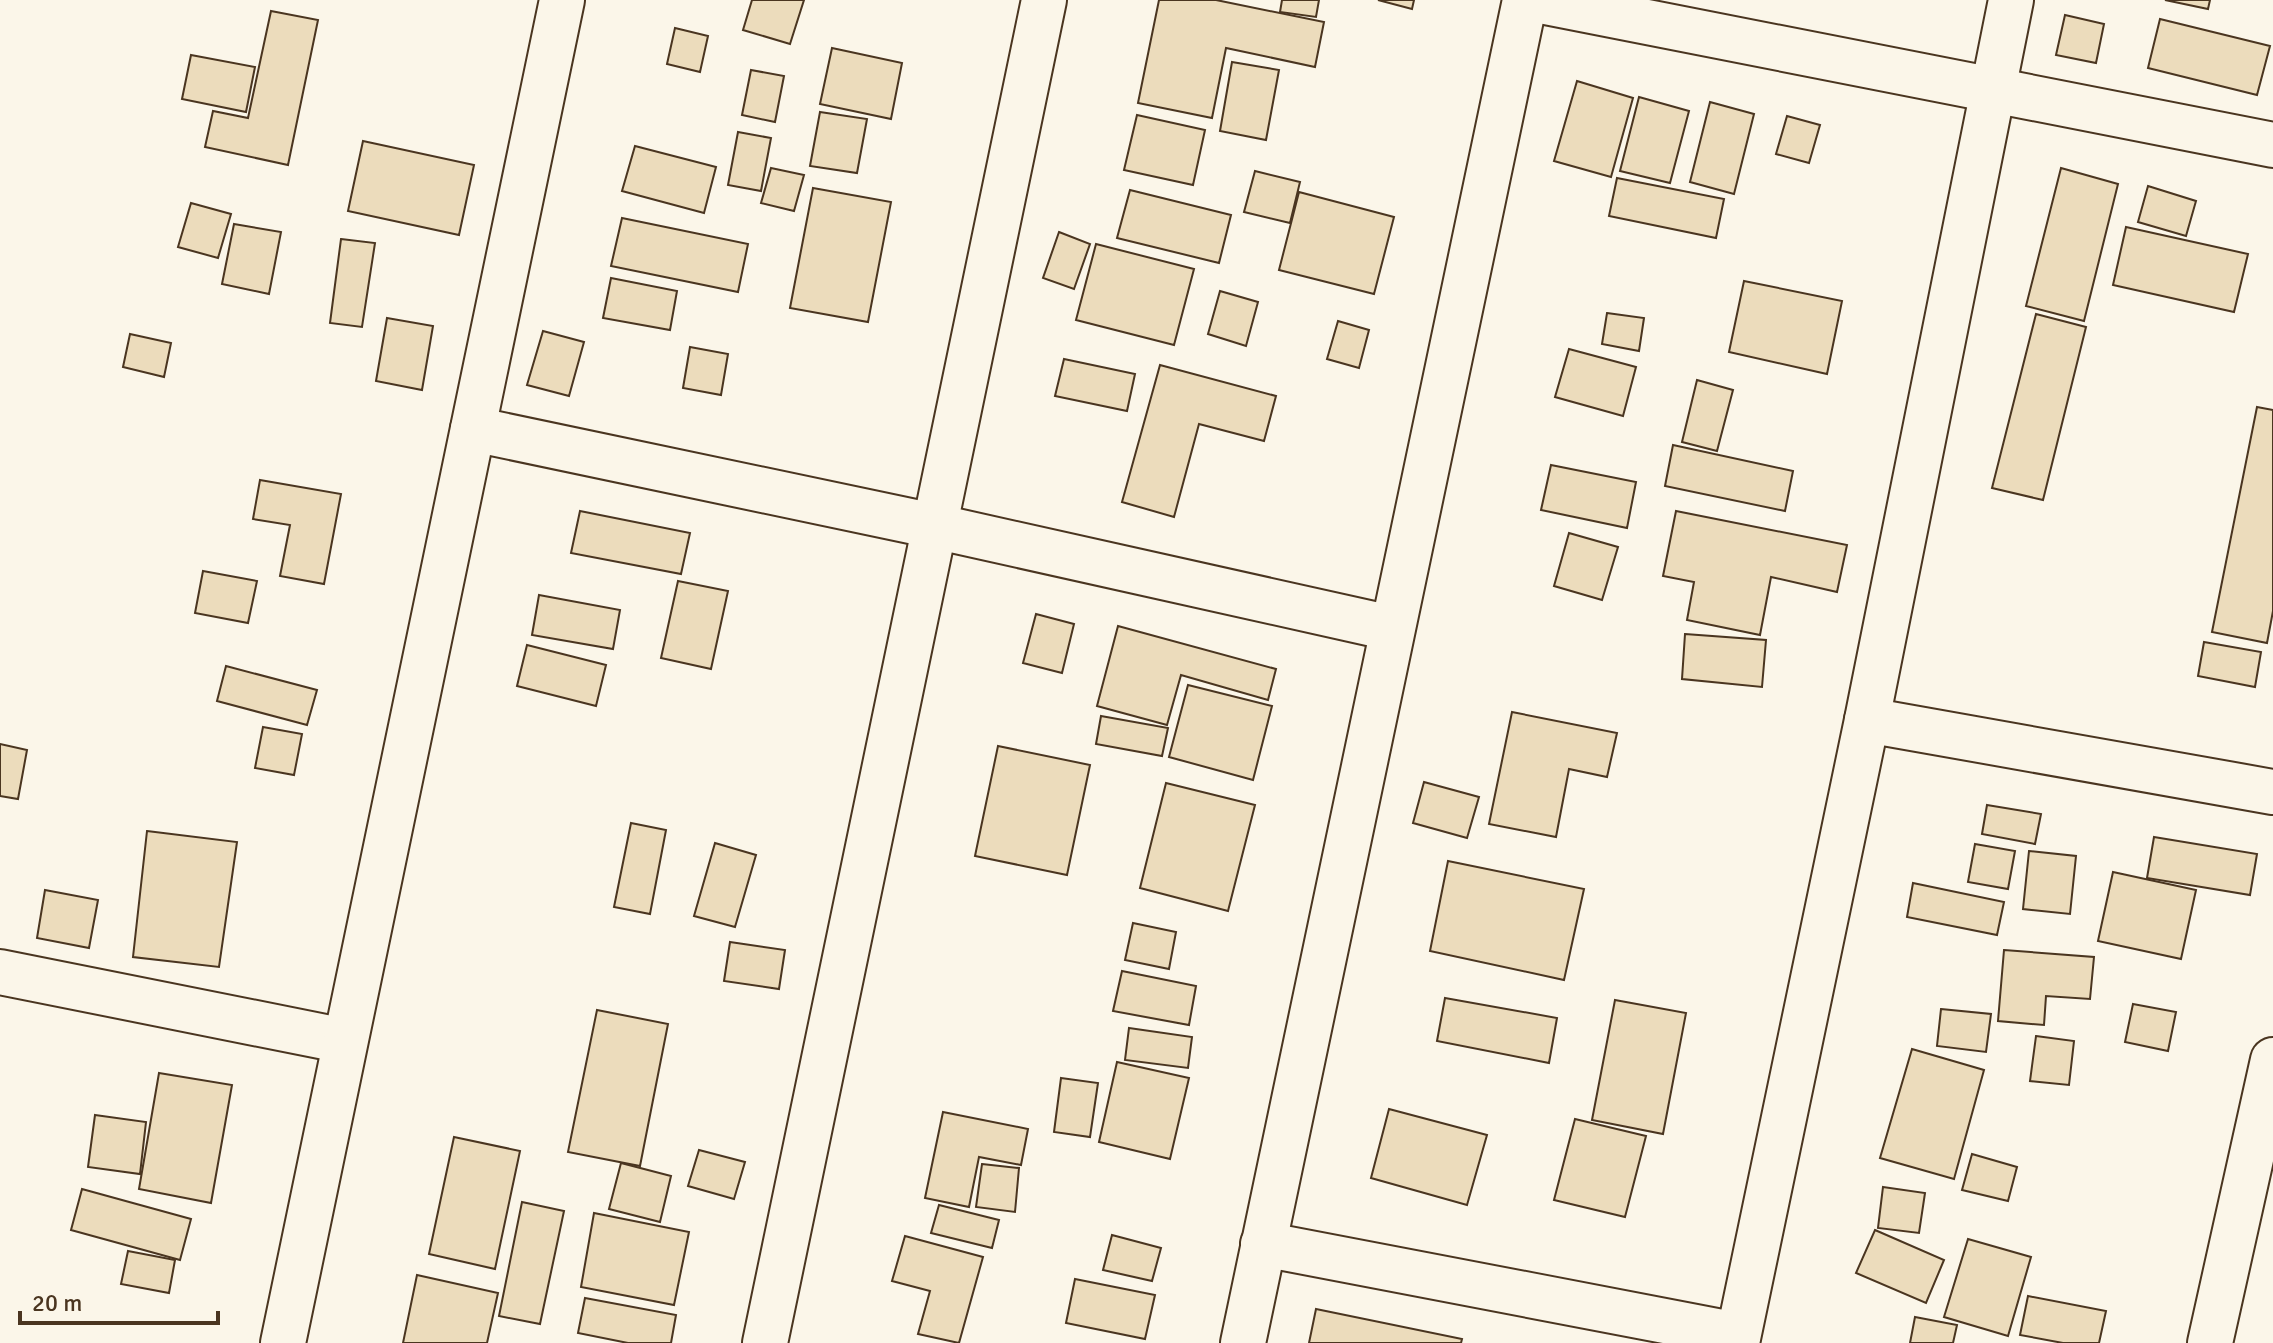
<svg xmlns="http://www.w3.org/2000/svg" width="2273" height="1343" font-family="Signika,sans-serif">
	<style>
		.building { fill: #ecdcbc; stroke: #4a3520; stroke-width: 2 }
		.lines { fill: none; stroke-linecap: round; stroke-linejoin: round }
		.minor-casing { stroke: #4a3520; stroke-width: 48 }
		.minor { stroke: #fbf6e9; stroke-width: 44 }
	</style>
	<rect width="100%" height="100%" fill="#fbf6e9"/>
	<g class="building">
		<polygon points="752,0 804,0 790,44 743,30"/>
		<polygon points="1159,0 1216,0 1324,22 1315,67 1226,48 1212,118 1138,103"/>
		<polygon points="1282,0 1319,0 1316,17 1280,12"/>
		<polygon points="1378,0 1414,0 1412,9"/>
		<polygon points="2165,0 2210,0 2208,9"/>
		<polygon points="271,11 318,20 288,165 205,147 213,111 248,118"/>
		<polygon points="2065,15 2104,24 2096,63 2056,55"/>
		<polygon points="2160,19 2270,46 2257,95 2148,68"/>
		<polygon points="675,28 708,36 700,72 667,64"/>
		<polygon points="832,48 902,63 891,119 820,104"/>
		<polygon points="191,55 255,67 246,112 182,99"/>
		<polygon points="1232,62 1279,70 1266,140 1220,131"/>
		<polygon points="751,70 784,76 775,122 742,115"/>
		<polygon points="1577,81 1633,98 1611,177 1554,161"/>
		<polygon points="1639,97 1689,111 1670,183 1620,171"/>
		<polygon points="1710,102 1754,114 1734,194 1690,182"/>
		<polygon points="820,112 867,119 857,173 810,166"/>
		<polygon points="1137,115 1205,130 1193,185 1124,170"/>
		<polygon points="1787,116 1820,125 1809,163 1776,154"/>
		<polygon points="738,132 771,138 761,191 728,185"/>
		<polygon points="363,141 474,165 459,235 348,211"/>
		<polygon points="635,146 716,167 704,213 622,191"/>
		<polygon points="771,168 804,175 794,211 761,203"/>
		<polygon points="2061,168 2118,184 2084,321 2026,306"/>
		<polygon points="1255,171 1300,182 1290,223 1244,212"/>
		<polygon points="1617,178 1724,199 1716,238 1609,216"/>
		<polygon points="2148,186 2196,201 2186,236 2138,222"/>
		<polygon points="813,188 891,202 868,322 790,308"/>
		<polygon points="1130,190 1231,215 1219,263 1117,238"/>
		<polygon points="1299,192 1394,217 1374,294 1279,270"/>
		<polygon points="191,203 231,214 218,258 178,247"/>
		<polygon points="622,218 748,244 738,292 611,266"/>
		<polygon points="234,224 281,232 269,294 222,284"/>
		<polygon points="2126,227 2248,254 2234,312 2113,285"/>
		<polygon points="1059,232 1090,244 1074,289 1043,278"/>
		<polygon points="341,239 375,243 362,327 330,323"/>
		<polygon points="1096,244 1194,269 1174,345 1076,320"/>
		<polygon points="611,278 677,291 670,330 603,318"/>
		<polygon points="1744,281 1842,301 1827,374 1729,352"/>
		<polygon points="1220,291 1258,302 1246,346 1208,334"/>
		<polygon points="1607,313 1644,318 1639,351 1602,344"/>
		<polygon points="2036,314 2086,327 2043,500 1992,488"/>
		<polygon points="387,318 433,326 422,390 376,381"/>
		<polygon points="1338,321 1369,330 1359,368 1327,359"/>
		<polygon points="543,331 584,342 569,396 527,385"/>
		<polygon points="130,334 171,343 164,377 123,367"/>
		<polygon points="690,347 728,354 721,395 683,388"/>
		<polygon points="1569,349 1636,367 1623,416 1555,397"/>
		<polygon points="1064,359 1135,374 1127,411 1055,396"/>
		<polygon points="1160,365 1276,396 1264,441 1199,424 1174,517 1122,502"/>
		<polygon points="1697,380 1733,390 1717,451 1682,442"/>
		<polygon points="2257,407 2273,410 2273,611 2267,643 2212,632"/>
		<polygon points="1673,445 1793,471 1785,511 1665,486"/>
		<polygon points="1551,465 1636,482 1627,528 1541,510"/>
		<polygon points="260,480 341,494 324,584 280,576 290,525 253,519"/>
		<polygon points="580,511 690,533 681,574 571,553"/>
		<polygon points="1676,511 1847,545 1837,592 1771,577 1760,635 1687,620 1694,582 1663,576"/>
		<polygon points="1569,533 1618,547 1602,600 1554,586"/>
		<polygon points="203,571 257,581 248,623 195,613"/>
		<polygon points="678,581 728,591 711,669 661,658"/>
		<polygon points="539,595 620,610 613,649 532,635"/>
		<polygon points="1036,614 1074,624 1062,673 1023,663"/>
		<polygon points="1118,626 1276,669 1268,700 1181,675 1167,725 1097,706"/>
		<polygon points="1685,634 1766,640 1762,687 1682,679"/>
		<polygon points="2204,642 2261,652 2255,687 2198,676"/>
		<polygon points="527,645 606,665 596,706 517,686"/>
		<polygon points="226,666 317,690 307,725 217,701"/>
		<polygon points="1188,685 1272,706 1253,780 1169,757"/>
		<polygon points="1512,712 1617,733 1607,777 1569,769 1556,837 1489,824"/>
		<polygon points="1101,716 1168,728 1162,756 1096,744"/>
		<polygon points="263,727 302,734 294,775 255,768"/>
		<polygon points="0,744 27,750 18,799 0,796"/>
		<polygon points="998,746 1090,765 1067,875 975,856"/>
		<polygon points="1424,782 1479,797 1467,838 1413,823"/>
		<polygon points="1166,783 1255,805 1228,911 1140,888"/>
		<polygon points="1987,805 2041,814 2035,844 1982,834"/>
		<polygon points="631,823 666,830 650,914 614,907"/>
		<polygon points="147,831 237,842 219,967 133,957"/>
		<polygon points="2154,837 2257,854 2250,895 2147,878"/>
		<polygon points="715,843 756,855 735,927 694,916"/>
		<polygon points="1975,844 2015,851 2008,889 1968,882"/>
		<polygon points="2029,851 2076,856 2070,914 2023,909"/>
		<polygon points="1448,861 1584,889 1564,980 1430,951"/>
		<polygon points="2113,872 2196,890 2181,959 2098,941"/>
		<polygon points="1913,883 2004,902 1997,935 1907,917"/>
		<polygon points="45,890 98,900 89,948 37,938"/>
		<polygon points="1133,923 1176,932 1169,969 1125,960"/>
		<polygon points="730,942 785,950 779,989 724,981"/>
		<polygon points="2004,950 2094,957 2090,999 2046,996 2044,1025 1998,1021"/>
		<polygon points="1122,971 1196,986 1189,1025 1113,1011"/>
		<polygon points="1445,998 1557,1018 1549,1063 1437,1041"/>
		<polygon points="1615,1000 1686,1013 1663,1134 1592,1120"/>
		<polygon points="2133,1004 2176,1012 2168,1051 2125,1042"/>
		<polygon points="1941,1009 1991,1014 1986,1052 1937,1046"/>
		<polygon points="597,1010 668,1024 640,1166 568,1152"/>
		<polygon points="1129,1028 1192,1037 1188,1068 1125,1060"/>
		<polygon points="2036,1036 2074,1041 2069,1085 2030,1081"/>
		<polygon points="1912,1049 1984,1070 1954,1179 1880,1158"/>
		<polygon points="1117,1062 1189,1078 1170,1159 1099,1142"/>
		<polygon points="159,1073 232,1085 211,1203 139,1189"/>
		<polygon points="1061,1078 1098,1083 1090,1137 1054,1132"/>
		<polygon points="1389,1109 1487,1135 1467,1205 1371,1178"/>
		<polygon points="943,1112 1028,1129 1021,1165 979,1157 969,1207 925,1198"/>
		<polygon points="95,1115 146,1122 140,1174 88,1167"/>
		<polygon points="1575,1119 1646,1136 1625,1217 1554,1200"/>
		<polygon points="454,1137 520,1151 495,1269 429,1254"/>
		<polygon points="699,1150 745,1162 734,1199 688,1186"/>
		<polygon points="1972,1154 2017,1167 2008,1201 1962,1190"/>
		<polygon points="621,1163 671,1176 660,1222 609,1209"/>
		<polygon points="982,1164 1019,1168 1015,1212 976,1207"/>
		<polygon points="1883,1187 1925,1193 1919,1233 1878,1228"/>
		<polygon points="82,1189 191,1219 180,1260 71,1230"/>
		<polygon points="522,1202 564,1211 540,1324 499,1316"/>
		<polygon points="939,1205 999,1220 992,1248 931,1233"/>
		<polygon points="594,1213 689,1232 674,1305 581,1287"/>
		<polygon points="1875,1230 1944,1260 1926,1303 1856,1273"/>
		<polygon points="1112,1235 1161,1248 1152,1281 1103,1270"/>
		<polygon points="905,1236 983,1257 959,1343 918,1334 930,1291 892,1281"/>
		<polygon points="1968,1239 2031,1257 2008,1336 1944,1317"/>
		<polygon points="128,1251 175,1260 169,1293 121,1284"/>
		<polygon points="417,1275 498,1293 487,1343 403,1343"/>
		<polygon points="1075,1279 1155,1295 1145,1339 1066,1323"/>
		<polygon points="2028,1296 2106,1311 2099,1343 2063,1343 2020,1335"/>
		<polygon points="585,1298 676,1315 671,1343 628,1343 578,1333"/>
		<polygon points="1316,1309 1462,1339 1461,1343 1309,1343"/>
		<polygon points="1915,1317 1957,1325 1953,1343 1910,1343"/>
	</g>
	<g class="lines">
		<defs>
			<g id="minor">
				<polyline points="1535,0 2273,145"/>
				<polyline points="473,429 934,526 1391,628"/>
				<polyline points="1867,720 2273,792"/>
				<polyline points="0,972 345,1041"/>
				<polyline points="1263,1244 1738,1335"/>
				<polyline points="283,1343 562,0"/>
				<polyline points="765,1343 1044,0"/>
				<polyline points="1243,1343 1525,0"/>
				<polyline points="1737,1343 1867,720 2011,0"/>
				<polyline points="2210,1343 2273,1060"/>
			</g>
		</defs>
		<use href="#minor" class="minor-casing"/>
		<use href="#minor" class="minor"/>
	</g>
	<path d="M20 1311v12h198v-12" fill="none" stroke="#4a3520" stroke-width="4"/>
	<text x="32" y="1311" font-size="24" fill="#4a3520" stroke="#fbf6e9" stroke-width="6" paint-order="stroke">20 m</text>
</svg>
